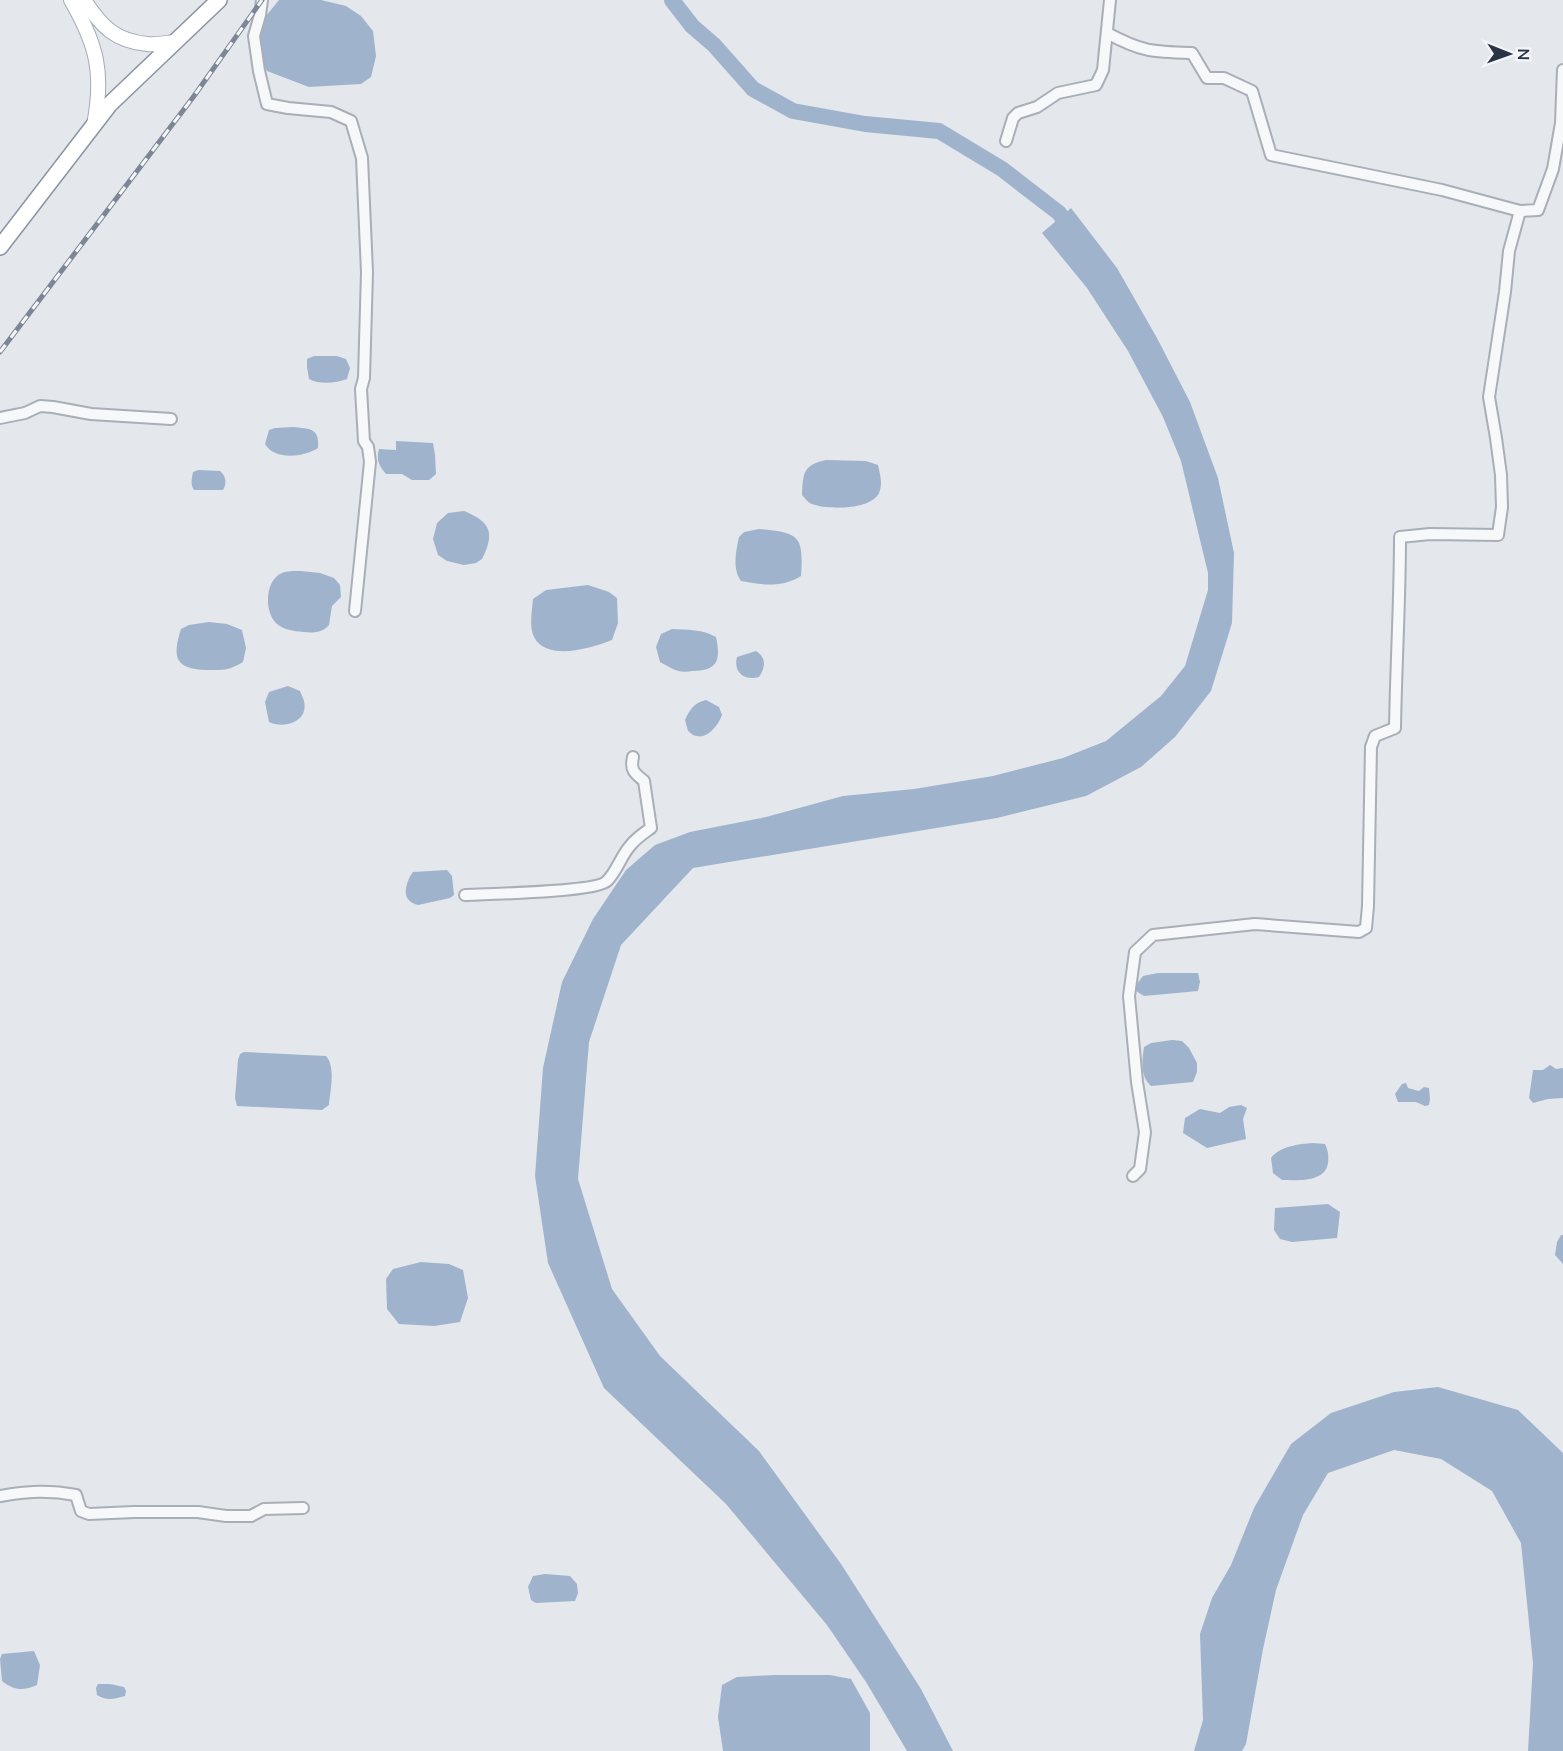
<svg xmlns="http://www.w3.org/2000/svg" width="1563" height="1751" font-family="'Nunito Sans',sans-serif">
	<style>
		.water { fill: #9fb4cc }
		.lines { fill: none; stroke-linecap: round; stroke-linejoin: round }
		.river { stroke: #9fb4cc; stroke-width: 16 }
		.minor-casing { stroke: #a9aeb7; stroke-width: 14 }
		.major-casing { stroke: #a3abb8; stroke-width: 16 }
		.highway-casing { stroke: #8b94a3; stroke-width: 18 }
		.minor { stroke: #f7f8fa; stroke-width: 10 }
		.major { stroke: #fff; stroke-width: 14 }
		.highway { stroke: #fff; stroke-width: 15 }
		.rail-casing { stroke: #7d8696; stroke-width: 5 }
		.rail { stroke: #f4f6f9; stroke-width: 3; stroke-dasharray: 9; stroke-linecap: butt }
	</style>
	<rect width="100%" height="100%" fill="#e4e7ec"/>
	<g class="water">
		<polygon points="279,0 321,0 346,6 361,16 373,31 376,56 371,77 361,84 309,87 267,71 259,59 257,39 266,16"/>
		<polygon points="1071,208 1117,268 1157,338 1190,402 1218,478 1234,553 1232,623 1211,691 1175,737 1141,767 1086,796 997,818 693,868 621,945 589,1042 578,1179 612,1289 660,1356 759,1451 841,1564 921,1689 953,1751 907,1751 866,1682 827,1625 726,1504 604,1388 548,1263 535,1176 543,1068 562,982 593,919 626,870 655,845 690,832 766,817 843,796 914,789 993,776 1063,758 1106,741 1161,696 1185,666 1208,590 1208,573 1181,461 1163,417 1128,351 1087,288 1042,233"/>
		<path d="M314 356H337L346 359 350 368 347 379C336 383 320 385 309 379L307 367V359Z"/>
		<path d="M293 427C309 429 320 427 318 448 304 457 275 461 265 444L269 430 275 428Z"/>
		<path d="M396 441 433 443 435 455 436 474 429 480H412L402 474H386C379 466 376 460 379 449L396 450Z"/>
		<path d="M826 460 866 461 878 465C880 474 883 484 879 493 871 510 828 510 812 504 808 503 805 498 802 495 803 473 803 465 826 460Z"/>
		<path d="M198 470 220 471C226 476 227 483 223 490H194C190 484 192 478 193 472Z"/>
		<path d="M464 511C491 522 495 533 482 559L476 563 464 565 447 561 438 555 433 539 437 523 448 513Z"/>
		<path d="M759 529C798 533 804 534 801 576 782 588 762 585 741 581 732 569 736 551 739 537L744 532Z"/>
		<path d="M301 571 320 573 334 578 340 585 341 597 332 606 329 625C322 633 313 633 303 632 294 631 283 630 276 623 264 611 265 580 282 573 287 571 295 571 301 571Z"/>
		<path d="M588 585 609 592 617 598 618 623 612 640C592 648 547 662 534 637 529 627 532 610 533 599L546 590Z"/>
		<path d="M209 622 227 624 242 630 246 648 243 662C228 671 224 670 206 670 175 669 172 657 181 629L189 625Z"/>
		<path d="M672 629C687 630 703 629 716 637 721 660 718 671 692 671 687 672 682 672 678 671 672 669 666 665 660 662L656 647 661 634Z"/>
		<path d="M756 651C767 658 765 668 759 677 744 681 733 672 737 657Z"/>
		<path d="M288 686 300 691C301 694 303 697 304 701 309 722 284 729 269 722L265 702 269 692Z"/>
		<path d="M706 700 719 707 722 715C719 724 708 739 697 736 693 736 691 733 688 731L685 720C690 709 694 703 706 700Z"/>
		<path d="M447 870 452 876 454 895 450 898 418 905C415 904 411 903 409 900 402 894 408 878 413 872Z"/>
		<polygon points="1158,973 1198,973 1200,982 1198,991 1144,996 1136,991 1136,985 1143,976"/>
		<path d="M1172 1040 1182 1041 1189 1048 1197 1063V1072L1193 1082 1151 1086C1140 1076 1142 1061 1144 1047L1151 1043Z"/>
		<path d="M244 1052 326 1056C336 1067 330 1091 329 1105L322 1110 237 1106 235 1098 238 1060 240 1054Z"/>
		<polygon points="1550,1065 1556,1069 1563,1068 1563,1098 1548,1099 1533,1103 1529,1098 1533,1070 1543,1070"/>
		<polygon points="1406,1083 1408,1088 1419,1091 1424,1087 1429,1088 1430,1099 1429,1105 1425,1106 1416,1102 1398,1102 1395,1094 1402,1084"/>
		<polygon points="1241,1105 1247,1108 1243,1119 1246,1139 1207,1148 1183,1133 1185,1118 1200,1109 1220,1113 1229,1107"/>
		<path d="M1313 1143 1325 1144C1328 1150 1329 1156 1328 1163 1325 1183 1297 1180 1282 1180L1273 1173 1271 1158C1280 1146 1299 1144 1313 1143Z"/>
		<polygon points="1328,1204 1340,1212 1337,1238 1292,1242 1280,1239 1274,1230 1275,1208"/>
		<polygon points="1561,1235 1563,1235 1563,1264 1555,1255 1557,1242"/>
		<polygon points="421,1262 449,1264 463,1270 468,1298 460,1322 434,1326 399,1324 387,1309 386,1279 393,1269"/>
		<polygon points="1438,1387 1518,1410 1563,1453 1563,1751 1528,1751 1533,1663 1521,1543 1492,1491 1441,1459 1394,1450 1328,1473 1303,1515 1276,1590 1263,1649 1246,1744 1242,1751 1194,1751 1203,1720 1200,1634 1212,1598 1231,1565 1254,1508 1291,1444 1331,1413 1394,1392"/>
		<polygon points="545,1574 570,1576 577,1584 578,1593 575,1601 536,1603 531,1600 528,1587 533,1576"/>
		<path d="M34 1651 40 1665 37 1685C23 1691 15 1691 2 1681L0 1659 2 1654Z"/>
		<polygon points="775,1675 830,1675 851,1679 870,1713 870,1751 723,1751 718,1717 722,1685 737,1677"/>
		<path d="M98 1684H110L124 1687 126 1691 125 1696C115 1699 106 1701 97 1695L96 1688Z"/>
	</g>
	<g class="lines">
		<polyline class="river" points="672,0 692,26 714,45 753,89 793,111 865,124 939,131 1002,169 1059,213 1073,233"/>
		<defs>
			<g id="minor">
				<polyline points="262,0 260,15 254,36 259,71 267,104 288,108 331,112 351,121 362,158 367,272 364,378 361,389 364,441 368,447 370,462 355,611"/>
				<path d="M1107 33C1142 52 1153 52 1192 53L1207 78H1224L1252 91 1271 155 1442 190 1520 211 1538 210 1553 169 1561 123 1563 70"/>
				<polyline points="1006,141 1013,118 1018,113 1037,107 1058,93 1096,85 1103,70 1110,0"/>
				<polyline points="0,418 25,413 40,406 53,407 91,414 171,419"/>
				<path d="M465 895C487 894 597 892 607 881 617 871 621 856 630 846 636 838 644 833 651 828L644 781C634 773 630 770 633 757"/>
				<path d="M1133 1176 1140 1169 1145 1132 1137 1082 1129 996 1135 952 1153 935 1255 924 1359 932 1366 928 1368 906 1371 747 1375 736 1395 728C1396 665 1400 601 1400 537L1430 534 1498 535 1502 507 1501 475 1496 438 1489 397 1505 292 1509 251 1520 211"/>
				<path d="M0 1496C27 1491 49 1490 76 1495L81 1511 89 1514 134 1512H198L226 1516H251L264 1509 303 1508"/>
			</g>
			<g id="major">
				<path d="M71 0C97 45 104 73 94 125"/>
				<path d="M84 0C101 26 115 41 147 44 156 45 166 43 175 42"/>
			</g>
			<polyline id="highway" points="0,247 110,104 219,0"/>
		</defs>
		<use href="#minor" class="minor-casing"/>
		<use href="#major" class="major-casing"/>
		<use href="#highway" class="highway-casing"/>
		<use href="#minor" class="minor"/>
		<use href="#major" class="major"/>
		<use href="#highway" class="highway"/>
		<defs>
			<polyline id="rail" points="0,352 194,96 262,0"/>
		</defs>
		<use href="#rail" class="rail-casing"/>
		<use href="#rail" class="rail"/>
	</g>
	<g transform="translate(1509 54) rotate(91)" stroke="#f4f6f9" stroke-width="4.5" paint-order="stroke">
	<path d="M0-4.5L10 22L0 15L-10 22Z" fill="#2b3445"/>
	<text y="-9" font-size="16" font-weight="bold" text-anchor="middle" fill="#2b3445">N</text>
	</g>
</svg>
